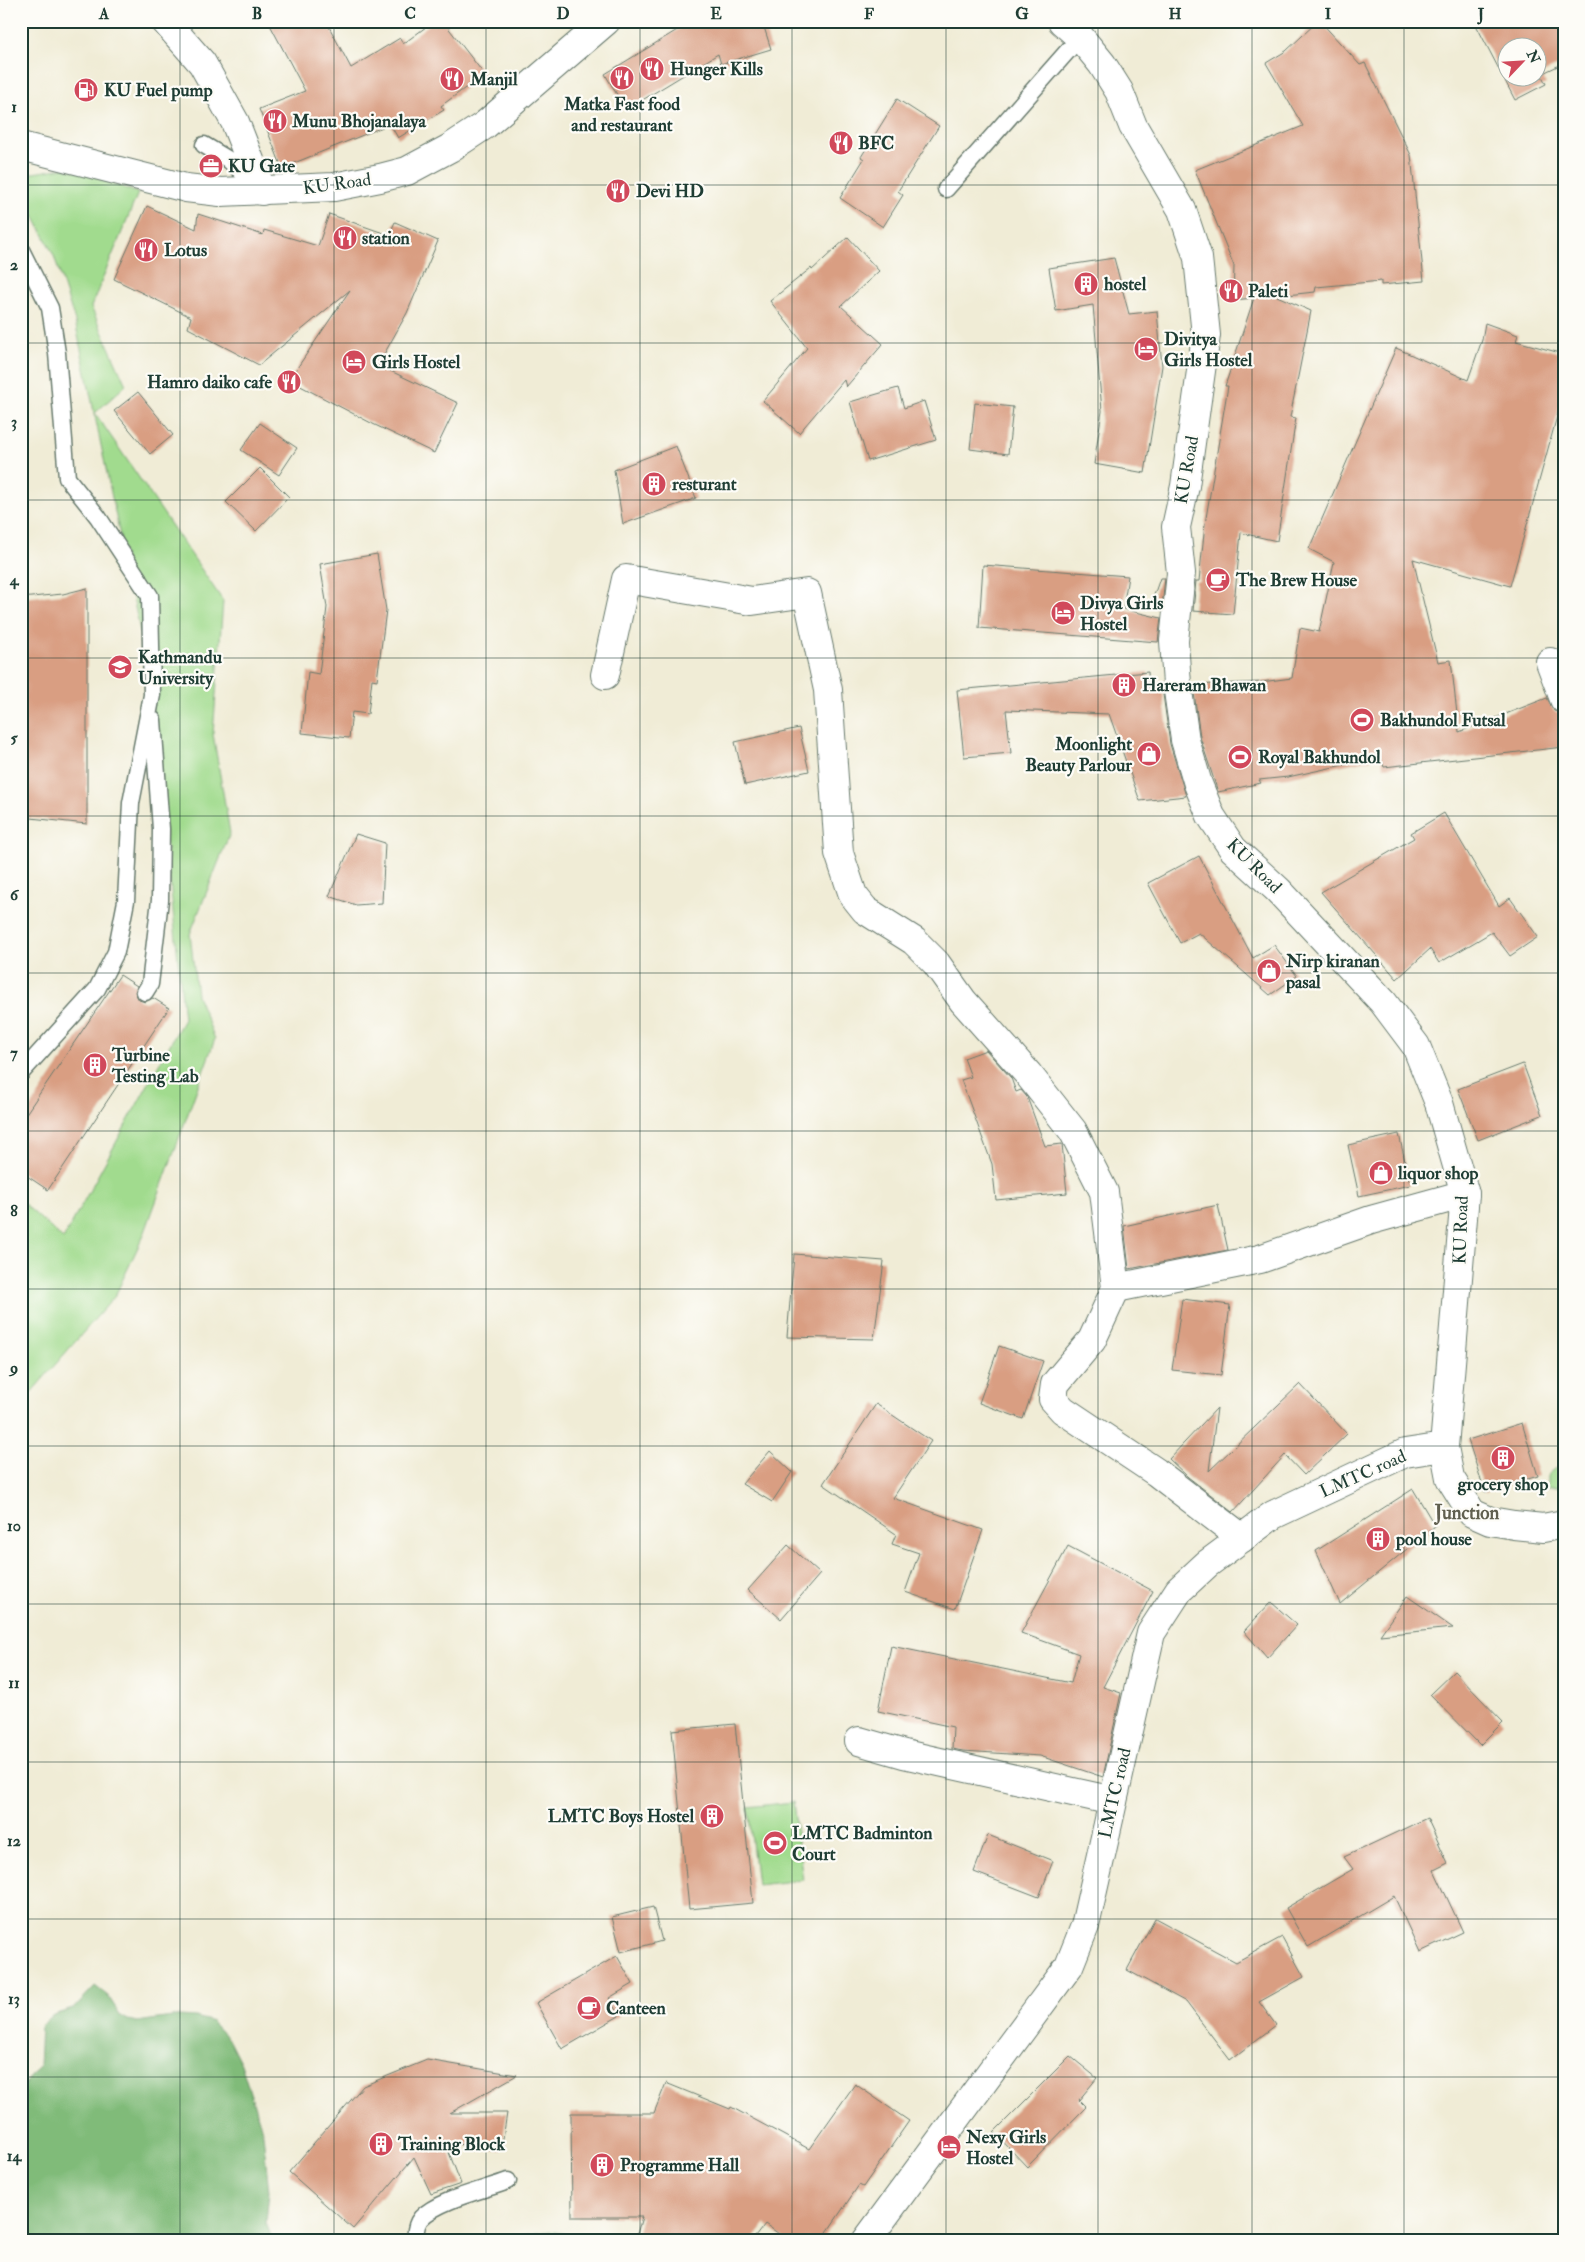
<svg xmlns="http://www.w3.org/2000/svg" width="1585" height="2262" font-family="'IM FELL Double Pica',serif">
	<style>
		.green { fill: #a1db8e; stroke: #608c61 }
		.forest { fill: #80bb79; stroke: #507c56 }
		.building { fill: #d99e82; fill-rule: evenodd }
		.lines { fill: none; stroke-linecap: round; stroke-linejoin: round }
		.lane-casing { stroke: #687a6d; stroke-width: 19 }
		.street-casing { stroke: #687a6d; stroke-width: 30 }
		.secondary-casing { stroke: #687a6d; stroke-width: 30 }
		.lane { stroke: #fff; stroke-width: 16 }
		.street { stroke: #fff; stroke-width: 28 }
		.secondary { stroke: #fff; stroke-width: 28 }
		.grid { fill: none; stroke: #1f3d34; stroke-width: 1; stroke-opacity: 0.55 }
		.labels { text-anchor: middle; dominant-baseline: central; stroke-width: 4.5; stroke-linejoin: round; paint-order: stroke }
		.poi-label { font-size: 18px; font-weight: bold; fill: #1f3d34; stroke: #fdfcf7; text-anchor: start }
		.street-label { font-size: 18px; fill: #1f3d34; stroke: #fdfcf7 }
		.neighbourhood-label { font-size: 19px; font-weight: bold; fill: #605f4f; stroke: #fdfcf7 }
		.neatline { fill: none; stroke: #1f3d34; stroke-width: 2 }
		.grid-label { font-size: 16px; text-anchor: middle; font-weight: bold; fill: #1f3d34 }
	</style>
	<rect width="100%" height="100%" fill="#fdfcf7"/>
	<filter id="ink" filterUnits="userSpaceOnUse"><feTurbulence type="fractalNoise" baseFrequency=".02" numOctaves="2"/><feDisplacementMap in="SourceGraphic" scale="10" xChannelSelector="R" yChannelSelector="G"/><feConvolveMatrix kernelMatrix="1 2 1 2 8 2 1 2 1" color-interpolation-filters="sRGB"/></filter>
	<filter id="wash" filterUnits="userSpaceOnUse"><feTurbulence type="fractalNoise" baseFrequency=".0096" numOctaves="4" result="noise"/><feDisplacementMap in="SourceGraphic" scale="20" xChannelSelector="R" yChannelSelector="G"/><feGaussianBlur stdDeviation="1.12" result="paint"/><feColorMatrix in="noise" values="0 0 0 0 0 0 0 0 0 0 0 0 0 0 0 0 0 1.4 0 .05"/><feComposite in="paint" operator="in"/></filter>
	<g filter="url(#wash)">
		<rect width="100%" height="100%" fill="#f0ecd6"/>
		<g class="green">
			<polygon points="64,168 98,178 138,193 91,307 126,385 95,413 223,601 213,734 230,833 190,934 197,995 215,1039 145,1232 115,1296 21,1404 21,1201 63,1239 184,1019 149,674 75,321 54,256 21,189 21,175"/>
			<polygon points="1564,1462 1564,1486 1548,1487 1548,1475"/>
			<polygon points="793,1802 803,1880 757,1885 748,1807"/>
			<polygon points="550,2231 566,2234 564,2241 484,2241"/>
		</g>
		<polygon class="forest" points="95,1986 108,1996 121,2016 128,2020 137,2022 179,2016 196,2017 212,2022 229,2040 241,2064 263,2133 269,2191 266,2223 273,2241 21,2241 21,2090 39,2066 41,2026 53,2015 73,2009"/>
		<g id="blocks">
			<g class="building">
				<polygon points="268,21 326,21 351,68 400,38 403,44 434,21 443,21 484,74 441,106 444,110 398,138 390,124 282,168 259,109 305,91"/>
				<polygon points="692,21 774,21 764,27 771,49 721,64 718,54 626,110 605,74"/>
				<polygon points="1318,21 1320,21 1360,65 1365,63 1411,155 1424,281 1381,285 1381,281 1316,287 1315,292 1277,296 1311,311 1290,417 1296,418 1277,541 1241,533 1233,614 1193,611 1196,581 1199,581 1205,524 1228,386 1225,386 1254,298 1233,300 1234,266 1195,170 1303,126 1266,63 1286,51"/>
				<path d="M1474 21H1564V63L1541 74 1546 84 1515 100ZM1508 48H1538V78H1508Z"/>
				<polygon points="897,99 939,126 898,191 903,195 883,227 840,198 864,159 861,157"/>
				<polygon points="147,206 196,229 198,214 263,235 264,230 318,246 329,214 389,235 395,222 438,241 407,313 378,365 458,403 434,453 373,424 289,380 350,290 259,365 188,328 191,317 114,279"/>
				<polygon points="848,237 879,271 841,306 883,344 846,387 844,380 799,433 763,401 807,348 770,301 811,268 812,270"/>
				<polygon points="1114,258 1129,314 1157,311 1162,366 1145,473 1094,464 1102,411 1093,305 1056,311 1049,268"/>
				<polygon points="1485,323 1518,335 1516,341 1564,354 1564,391 1510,586 1413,559 1438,662 1451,660 1459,732 1547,698 1554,711 1564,714 1564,747 1384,767 1380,757 1288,777 1259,780 1261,783 1218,792 1200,737 1193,685 1261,682 1292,678 1300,628 1319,632 1334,562 1309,549 1396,348 1468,380 1482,340"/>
				<polygon points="898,388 904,408 924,401 936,440 868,461 850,402"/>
				<polygon points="138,392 173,435 150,454 114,411"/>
				<polygon points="975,403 1013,407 1008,454 970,449"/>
				<polygon points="260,423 297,448 279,475 241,450"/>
				<polygon points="676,446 696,498 623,524 614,470"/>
				<polygon points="260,468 289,497 256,531 226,502"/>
				<polygon points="377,554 386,610 377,680 372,679 368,714 352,712 349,738 302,733 308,672 319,674 327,607 320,564"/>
				<polygon points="983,565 1128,576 1123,609 1161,618 1158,642 979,628"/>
				<polygon points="1160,578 1165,578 1162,608 1150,607"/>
				<polygon points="87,588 87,824 21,817 21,598 63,594"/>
				<polygon points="1148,672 1149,687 1162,687 1170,744 1186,796 1140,801 1109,714 1006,710 1011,753 964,757 957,690"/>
				<polygon points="799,728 809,771 745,785 735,742"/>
				<polygon points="1444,813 1499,906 1510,898 1538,937 1510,956 1492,932 1439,963 1430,949 1397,979 1321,892 1414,838 1411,833"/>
				<polygon points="356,834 385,843 382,903 356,905 329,896"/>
				<polygon points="1199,856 1253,958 1274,945 1297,976 1270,995 1199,933 1180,943 1148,883"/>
				<polygon points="120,975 137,986 135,992 139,1000 145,1002 153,998 169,1008 48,1190 21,1172 21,1121"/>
				<polygon points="986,1050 1011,1078 1016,1092 1021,1090 1027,1097 1045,1146 1062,1144 1067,1193 996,1200 992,1164 961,1080 971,1077 964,1058"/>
				<polygon points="1523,1064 1542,1115 1478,1140 1458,1089"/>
				<polygon points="1399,1134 1410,1185 1359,1196 1348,1145"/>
				<polygon points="1218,1205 1228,1250 1129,1269 1124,1226"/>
				<polygon points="794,1254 884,1261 874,1339 787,1337"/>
				<polygon points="1182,1299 1230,1305 1221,1375 1172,1370"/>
				<polygon points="999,1346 1043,1361 1023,1419 979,1403"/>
				<polygon points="1300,1384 1347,1434 1304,1475 1285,1455 1233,1512 1188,1477 1169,1459 1217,1408 1209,1471"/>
				<polygon points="876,1404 931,1441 893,1498 983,1530 955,1609 905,1592 919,1553 892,1544 896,1534 823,1484"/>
				<polygon points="1522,1423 1538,1476 1485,1492 1468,1440"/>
				<polygon points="770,1451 792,1472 772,1502 742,1484"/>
				<polygon points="1413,1489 1435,1526 1340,1604 1316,1551"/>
				<polygon points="788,1545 820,1574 781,1619 748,1590"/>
				<polygon points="1068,1546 1153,1591 1103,1687 1121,1693 1103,1777 1040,1756 963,1751 952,1749 953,1727 878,1711 891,1646 1071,1683 1079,1654 1021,1633"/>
				<polygon points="1407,1596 1453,1628 1380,1635"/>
				<polygon points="1271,1602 1297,1625 1267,1658 1244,1631"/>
				<polygon points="1454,1671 1503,1722 1480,1745 1430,1694"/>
				<polygon points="735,1724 753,1903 689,1909 672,1730"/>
				<polygon points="1427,1818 1448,1863 1434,1870 1463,1932 1420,1952 1394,1896 1308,1947 1286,1908 1353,1869 1344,1857"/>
				<polygon points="988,1835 1053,1861 1039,1897 974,1872"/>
				<polygon points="653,1907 662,1941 621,1952 612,1917"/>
				<polygon points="1155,1918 1236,1962 1282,1937 1304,1977 1259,2002 1276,2025 1230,2060 1186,2002 1127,1970"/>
				<polygon points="617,1956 633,1984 609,1998 619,2016 562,2049 536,2003"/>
				<polygon points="1070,2056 1097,2078 1079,2100 1086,2107 1027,2167 994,2132"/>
				<polygon points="427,2060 517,2075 450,2113 507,2113 501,2151 445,2142 461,2184 431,2194 414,2157 353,2229 289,2172 363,2086"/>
				<polygon points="666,2083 730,2109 731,2107 809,2149 855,2084 909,2121 863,2187 859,2185 821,2241 789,2241 765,2224 752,2241 658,2241 637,2234 642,2217 572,2217 571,2113 654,2113"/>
			</g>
		</g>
	</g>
	<g filter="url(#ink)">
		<use href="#blocks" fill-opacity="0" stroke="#687a6d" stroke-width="1"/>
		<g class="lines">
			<defs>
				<g id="lane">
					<polyline points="204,145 229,160 254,183"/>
					<polyline points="946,189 1080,37"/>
					<polyline points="21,250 50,308 57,353 67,478 98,517 150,596 152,695 131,803 126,901 116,952 97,989 21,1073"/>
					<polyline points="145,992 150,984 160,900 161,829 153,720"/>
					<path d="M416 2241C415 2233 416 2224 421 2218 438 2200 484 2190 508 2181"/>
				</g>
				<g id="street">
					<polyline points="165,21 202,63 235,122 262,191"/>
					<polyline points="1550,662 1564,699"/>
					<polyline points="605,675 626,579 752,601 807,593 828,690 839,853 853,895 865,910 914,941 936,963 963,1001 1028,1074 1073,1131 1104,1192 1116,1288 1092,1340 1055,1384 1053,1399 1063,1410 1156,1472 1242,1538"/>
					<polyline points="1116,1288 1260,1259 1371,1220 1465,1194"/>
					<polyline points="859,1741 904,1754 1113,1801"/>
					<polyline points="866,2241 1069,1966 1085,1926 1151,1633 1179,1590 1207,1564 1273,1515 1405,1453 1444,1447"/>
				</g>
				<g id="secondary">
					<polyline points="1062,21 1080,37 1102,64 1119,91 1133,126 1182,210 1198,258 1206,335 1185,486 1176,527 1181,573 1174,641 1177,684 1185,740 1198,784 1211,816 1233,849 1278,890 1383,1002 1416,1046 1439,1103 1465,1194 1444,1447 1450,1478 1472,1513 1490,1521 1514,1525 1543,1528 1564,1524"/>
					<polyline points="21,146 186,188 220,192 334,187 380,178 407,171 450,148 485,125 606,21"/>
				</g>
			</defs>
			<use href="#lane" class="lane-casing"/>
			<use href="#street" class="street-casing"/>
			<use href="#secondary" class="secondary-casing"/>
			<use href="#lane" class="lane"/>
			<use href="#street" class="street"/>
			<use href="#secondary" class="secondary"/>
		</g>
	</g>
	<path class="grid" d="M180 21V2241M334 21V2241M486 21V2241M640 21V2241M792 21V2241M946 21V2241M1098 21V2241M1252 21V2241M1404 21V2241M21 185H1564M21 343H1564M21 500H1564M21 658H1564M21 816H1564M21 973H1564M21 1131H1564M21 1289H1564M21 1446H1564M21 1604H1564M21 1762H1564M21 1919H1564M21 2077H1564"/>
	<defs>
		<symbol id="restaurant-disc" viewBox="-11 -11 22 22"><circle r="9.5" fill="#d1495b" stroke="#fdfcf7"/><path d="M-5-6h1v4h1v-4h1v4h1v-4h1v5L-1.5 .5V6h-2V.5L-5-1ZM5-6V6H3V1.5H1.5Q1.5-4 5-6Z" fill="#fff"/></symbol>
		<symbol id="fuel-disc" viewBox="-11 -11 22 22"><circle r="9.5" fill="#d1495b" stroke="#fdfcf7"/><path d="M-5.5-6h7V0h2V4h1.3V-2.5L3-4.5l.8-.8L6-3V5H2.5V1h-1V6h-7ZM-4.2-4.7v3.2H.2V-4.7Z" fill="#fff"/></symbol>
		<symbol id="office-disc" viewBox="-11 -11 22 22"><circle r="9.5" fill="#d1495b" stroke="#fdfcf7"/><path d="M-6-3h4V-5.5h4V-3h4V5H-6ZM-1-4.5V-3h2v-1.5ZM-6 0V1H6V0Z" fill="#fff"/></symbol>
		<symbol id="building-disc" viewBox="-11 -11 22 22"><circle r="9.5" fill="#d1495b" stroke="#fdfcf7"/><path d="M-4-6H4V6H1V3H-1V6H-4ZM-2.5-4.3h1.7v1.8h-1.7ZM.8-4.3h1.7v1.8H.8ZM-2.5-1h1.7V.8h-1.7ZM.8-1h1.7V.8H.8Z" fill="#fff"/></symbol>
		<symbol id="hotel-disc" viewBox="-11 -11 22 22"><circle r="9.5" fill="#d1495b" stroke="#fdfcf7"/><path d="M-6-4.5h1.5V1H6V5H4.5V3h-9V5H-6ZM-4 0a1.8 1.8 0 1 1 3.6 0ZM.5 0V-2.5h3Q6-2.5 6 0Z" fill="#fff"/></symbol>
		<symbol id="cafe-disc" viewBox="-11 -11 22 22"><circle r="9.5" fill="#d1495b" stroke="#fdfcf7"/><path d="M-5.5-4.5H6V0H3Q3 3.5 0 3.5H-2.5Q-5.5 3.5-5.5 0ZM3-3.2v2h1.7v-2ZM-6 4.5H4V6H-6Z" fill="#fff"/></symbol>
		<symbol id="university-disc" viewBox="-11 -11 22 22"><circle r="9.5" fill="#d1495b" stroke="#fdfcf7"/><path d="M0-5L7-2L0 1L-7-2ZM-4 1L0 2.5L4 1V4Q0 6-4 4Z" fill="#fff"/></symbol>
		<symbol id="stadium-disc" viewBox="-11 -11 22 22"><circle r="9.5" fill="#d1495b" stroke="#fdfcf7"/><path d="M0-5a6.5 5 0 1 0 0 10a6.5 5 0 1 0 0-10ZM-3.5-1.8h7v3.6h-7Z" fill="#fff"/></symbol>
		<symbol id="shop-disc" viewBox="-11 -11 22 22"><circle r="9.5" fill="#d1495b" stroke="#fdfcf7"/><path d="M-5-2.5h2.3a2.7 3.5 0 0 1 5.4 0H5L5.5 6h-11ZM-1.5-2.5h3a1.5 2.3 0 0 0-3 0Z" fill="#fff"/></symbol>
	</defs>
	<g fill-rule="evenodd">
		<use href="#restaurant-disc" x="638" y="55" width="28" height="28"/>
		<use href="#restaurant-disc" x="608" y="64" width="28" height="28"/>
		<use href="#restaurant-disc" x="438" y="65" width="28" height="28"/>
		<use href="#fuel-disc" x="72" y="76" width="28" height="28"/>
		<use href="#restaurant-disc" x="261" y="107" width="28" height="28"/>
		<use href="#restaurant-disc" x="827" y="129" width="28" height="28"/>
		<use href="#office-disc" x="197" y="152" width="28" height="28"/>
		<use href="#restaurant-disc" x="604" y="177" width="28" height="28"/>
		<use href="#restaurant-disc" x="331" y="224" width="28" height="28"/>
		<use href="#restaurant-disc" x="132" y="236" width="28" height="28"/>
		<use href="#building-disc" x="1072" y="270" width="28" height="28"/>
		<use href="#restaurant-disc" x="1217" y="277" width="28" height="28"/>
		<use href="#hotel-disc" x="1132" y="335" width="28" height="28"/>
		<use href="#hotel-disc" x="340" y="348" width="28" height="28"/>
		<use href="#restaurant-disc" x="275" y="368" width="28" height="28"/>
		<use href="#building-disc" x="640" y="470" width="28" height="28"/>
		<use href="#cafe-disc" x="1204" y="566" width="28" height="28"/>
		<use href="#hotel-disc" x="1049" y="599" width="28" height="28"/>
		<use href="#university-disc" x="106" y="653" width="28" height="28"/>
		<use href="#building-disc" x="1110" y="671" width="28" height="28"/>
		<use href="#stadium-disc" x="1348" y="706" width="28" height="28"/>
		<use href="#shop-disc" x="1135" y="740" width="28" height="28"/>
		<use href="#stadium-disc" x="1226" y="743" width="28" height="28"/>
		<use href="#shop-disc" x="1255" y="957" width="28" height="28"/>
		<use href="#building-disc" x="81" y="1051" width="28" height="28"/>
		<use href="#shop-disc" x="1367" y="1159" width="28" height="28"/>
		<use href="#building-disc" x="1489" y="1444" width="28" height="28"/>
		<use href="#building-disc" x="1364" y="1525" width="28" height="28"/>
		<use href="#building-disc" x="698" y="1802" width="28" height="28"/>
		<use href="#stadium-disc" x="761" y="1829" width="28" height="28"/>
		<use href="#cafe-disc" x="575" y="1994" width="28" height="28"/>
		<use href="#building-disc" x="367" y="2130" width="28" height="28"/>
		<use href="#hotel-disc" x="935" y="2133" width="28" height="28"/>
		<use href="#building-disc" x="588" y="2151" width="28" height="28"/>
	</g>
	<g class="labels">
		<g class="poi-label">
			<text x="670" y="69">Hunger Kills</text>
			<text x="470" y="79">Manjil</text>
			<text x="104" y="90">KU Fuel pump</text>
			<text x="622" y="104" text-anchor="middle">Matka Fast food<tspan x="622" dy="21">and restaurant</tspan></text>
			<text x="292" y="121">Munu Bhojanalaya</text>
			<text x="858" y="143">BFC</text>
			<text x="228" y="166">KU Gate</text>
			<text x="636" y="191">Devi HD</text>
			<text x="362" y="238">station</text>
			<text x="164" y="250">Lotus</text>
			<text x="1104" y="284">hostel</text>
			<text x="1248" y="291">Paleti</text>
			<text x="1164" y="339">Divitya<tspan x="1164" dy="21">Girls Hostel</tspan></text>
			<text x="372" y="362">Girls Hostel</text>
			<text x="272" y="382" text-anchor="end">Hamro daiko cafe</text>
			<text x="672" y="484">resturant</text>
			<text x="1236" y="580">The Brew House</text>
			<text x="1080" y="603">Divya Girls<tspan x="1080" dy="21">Hostel</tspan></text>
			<text x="138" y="657">Kathmandu<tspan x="138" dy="21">University</tspan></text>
			<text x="1142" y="685">Hareram Bhawan</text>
			<text x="1380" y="720">Bakhundol Futsal</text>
			<text x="1132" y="744" text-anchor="end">Moonlight<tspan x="1132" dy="21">Beauty Parlour</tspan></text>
			<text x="1258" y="757">Royal Bakhundol</text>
			<text x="1286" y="961">Nirp kiranan<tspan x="1286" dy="21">pasal</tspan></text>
			<text x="112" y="1055">Turbine<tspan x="112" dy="21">Testing Lab</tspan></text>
			<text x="1398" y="1173">liquor shop</text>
			<text x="1503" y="1484" text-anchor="middle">grocery shop</text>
			<text x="1396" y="1539">pool house</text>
			<text x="694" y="1816" text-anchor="end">LMTC Boys Hostel</text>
			<text x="792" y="1833">LMTC Badminton<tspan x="792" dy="21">Court</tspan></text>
			<text x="606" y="2008">Canteen</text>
			<text x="966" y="2137">Nexy Girls<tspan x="966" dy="21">Hostel</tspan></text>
			<text x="398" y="2144">Training Block</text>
			<text x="620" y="2165">Programme Hall</text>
		</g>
		<g class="street-label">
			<text transform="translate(337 184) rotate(-8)">KU Road</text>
			<text transform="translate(1187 470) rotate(-80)">KU Road</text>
			<text transform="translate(1254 866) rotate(45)">KU Road</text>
			<text transform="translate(1461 1230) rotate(-88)">KU Road</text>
			<text transform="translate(1363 1474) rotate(-24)">LMTC road</text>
			<text transform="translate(1115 1793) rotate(-77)">LMTC road</text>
		</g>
		<g class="neighbourhood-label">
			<text x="1467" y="1513">Junction</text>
		</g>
	</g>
	<rect width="1585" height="2262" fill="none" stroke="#fdfcf7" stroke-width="55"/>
	<g transform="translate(1522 62) rotate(65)"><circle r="24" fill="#fdfcf7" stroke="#a4b0a9"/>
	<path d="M0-4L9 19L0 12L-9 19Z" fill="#d1495b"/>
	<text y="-8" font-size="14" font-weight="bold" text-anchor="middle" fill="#1f3d34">N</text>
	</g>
	<rect x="28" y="28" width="1530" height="2206" class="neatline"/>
	<g class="grid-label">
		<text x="104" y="19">A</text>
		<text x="257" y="19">B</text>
		<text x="410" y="19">C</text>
		<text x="563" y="19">D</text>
		<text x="716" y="19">E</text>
		<text x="869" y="19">F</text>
		<text x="1022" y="19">G</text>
		<text x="1175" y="19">H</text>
		<text x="1328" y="19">I</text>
		<text x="1481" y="19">J</text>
		<text x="14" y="112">1</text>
		<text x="14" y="270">2</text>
		<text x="14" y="427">3</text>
		<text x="14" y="585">4</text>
		<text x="14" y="743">5</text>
		<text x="14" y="900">6</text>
		<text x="14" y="1058">7</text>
		<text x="14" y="1216">8</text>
		<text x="14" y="1373">9</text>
		<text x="14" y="1531">10</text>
		<text x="14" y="1688">11</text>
		<text x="14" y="1846">12</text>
		<text x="14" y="2004">13</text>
		<text x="14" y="2161">14</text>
	</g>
</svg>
